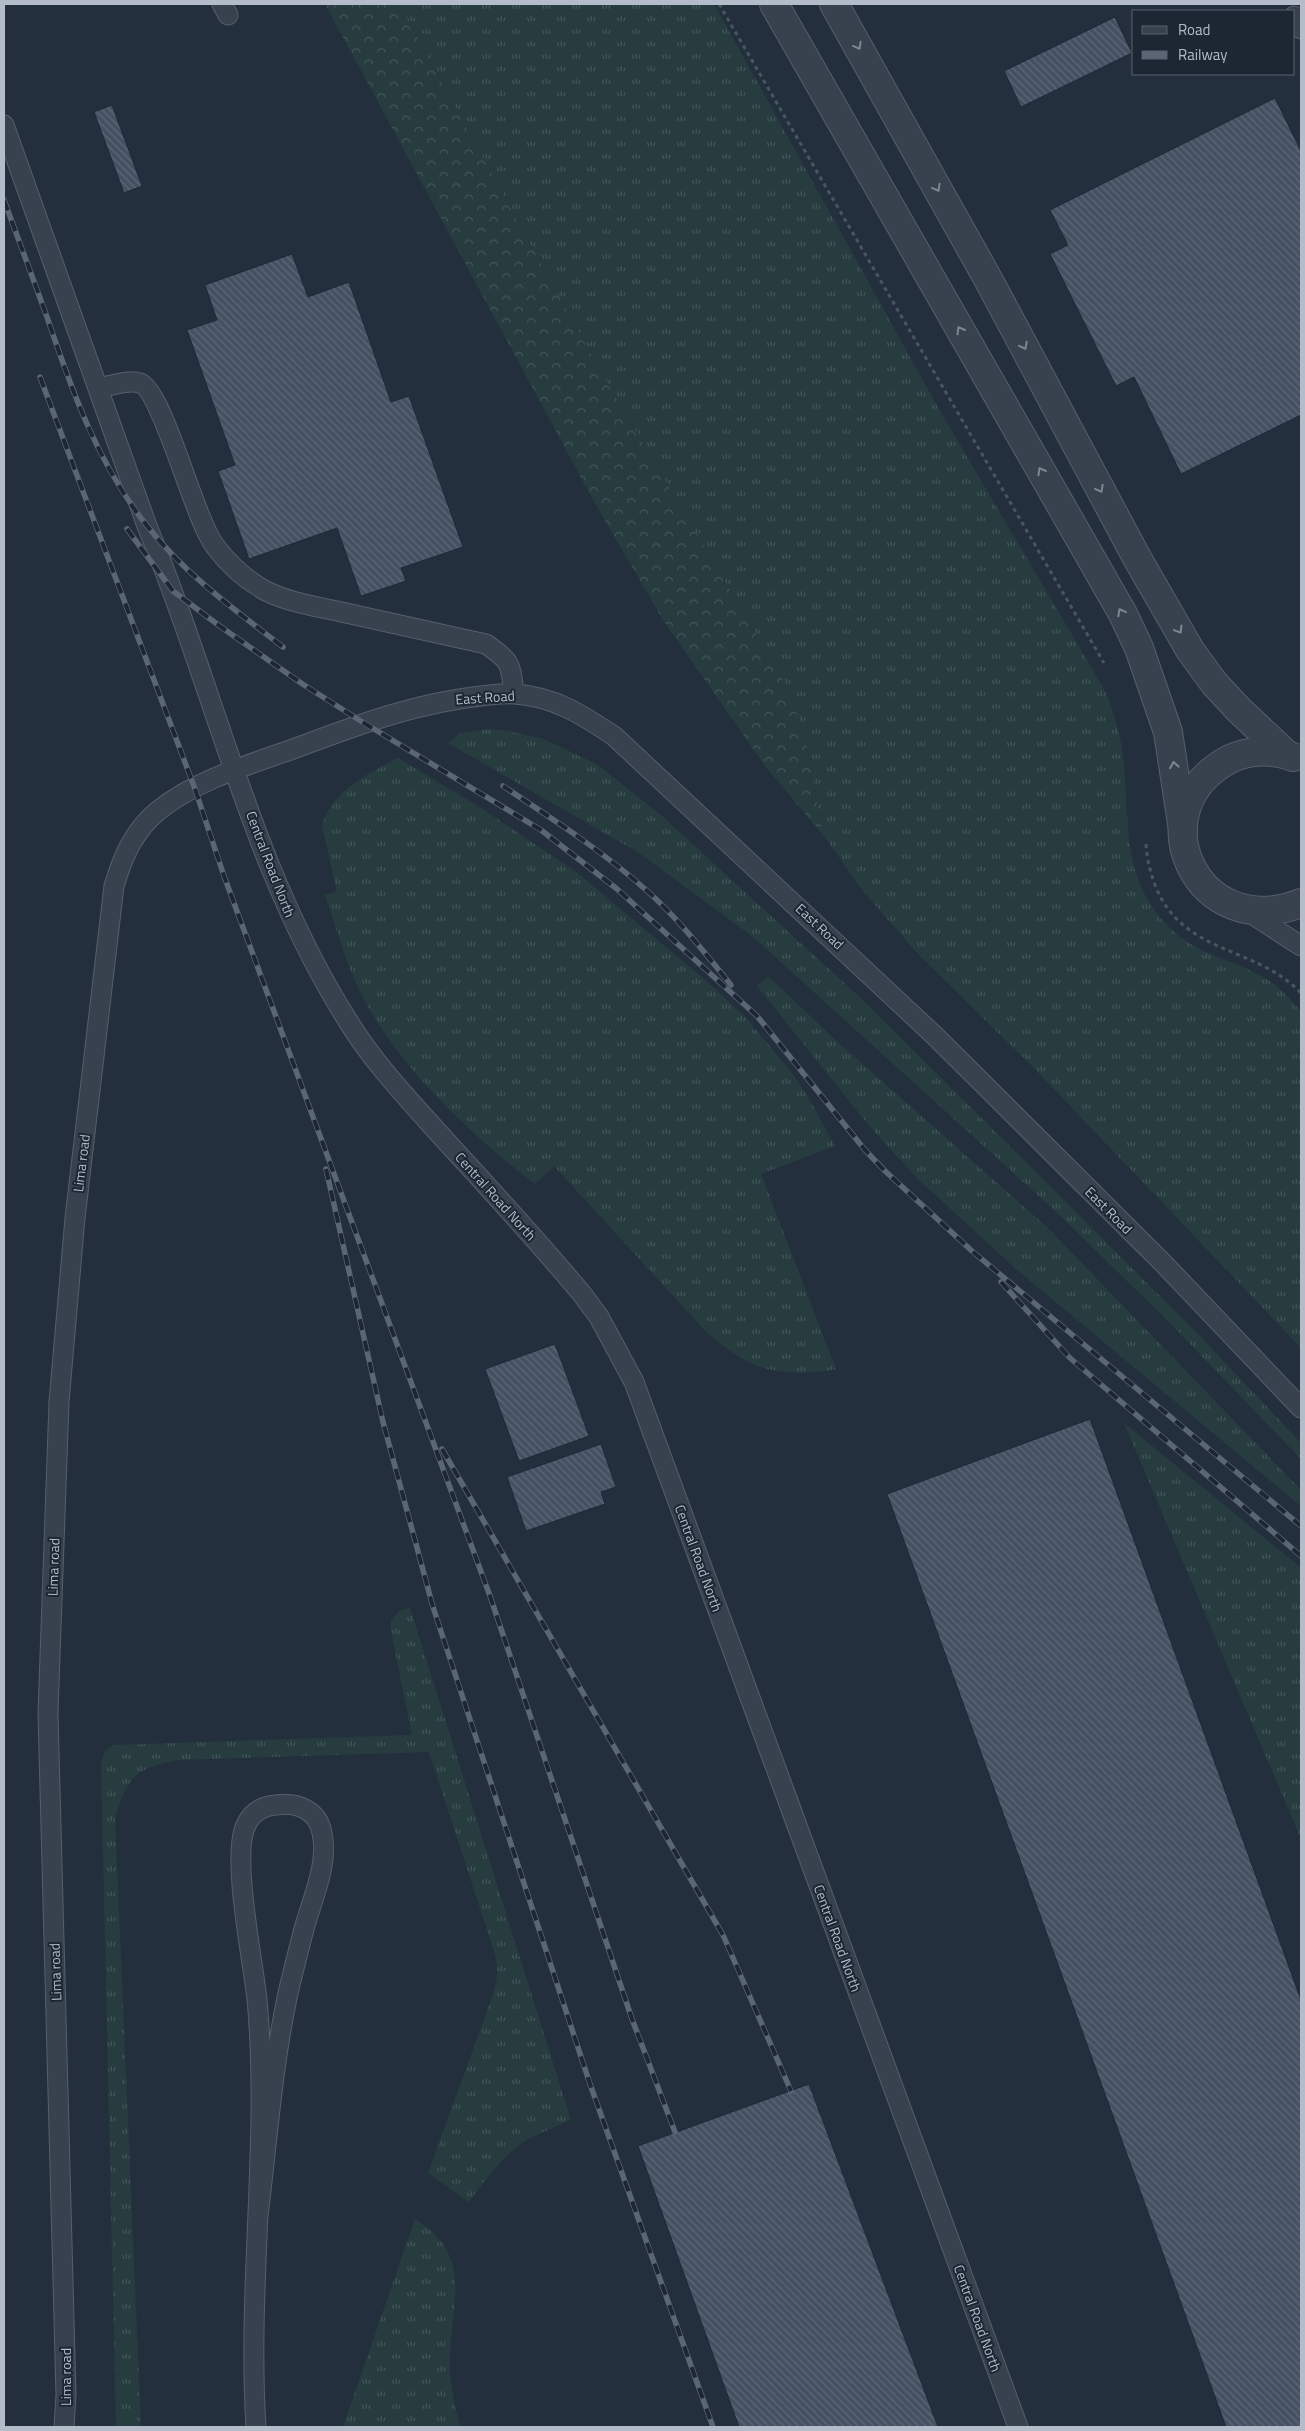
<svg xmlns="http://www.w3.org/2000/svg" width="1305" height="2431" font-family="'Titillium Web',sans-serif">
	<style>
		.grass { fill: url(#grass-tufts) }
		.forest { fill: url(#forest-crowns) }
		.building { fill: url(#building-back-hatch); stroke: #1f2835 }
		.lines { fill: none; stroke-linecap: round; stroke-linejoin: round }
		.service-casing { stroke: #565f6c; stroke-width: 21 }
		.minor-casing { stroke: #565f6c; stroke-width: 30 }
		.path { stroke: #44595c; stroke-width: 3; stroke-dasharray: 4 4; stroke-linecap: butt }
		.service { stroke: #38414e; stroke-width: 19 }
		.minor { stroke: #38414e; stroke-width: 28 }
		.rail-casing { stroke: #5a6575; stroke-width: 5.5 }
		.rail { stroke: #1d2633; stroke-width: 4; stroke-dasharray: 11; stroke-linecap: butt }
		.oneway { stroke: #7c8592 }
		.labels { text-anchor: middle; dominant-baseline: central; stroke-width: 4; stroke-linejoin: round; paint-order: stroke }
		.street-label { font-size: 14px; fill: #b4bcc9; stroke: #1d2633 }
	</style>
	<defs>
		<pattern id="grass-tufts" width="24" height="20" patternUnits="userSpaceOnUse" patternTransform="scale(1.25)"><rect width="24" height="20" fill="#263c3f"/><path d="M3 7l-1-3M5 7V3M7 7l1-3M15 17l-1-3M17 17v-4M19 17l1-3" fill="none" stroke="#435659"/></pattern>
		<pattern id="forest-crowns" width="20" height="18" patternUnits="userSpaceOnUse" patternTransform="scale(1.25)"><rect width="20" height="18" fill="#263c3f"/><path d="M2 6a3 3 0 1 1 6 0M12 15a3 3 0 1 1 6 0" fill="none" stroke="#435659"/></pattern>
		<pattern id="building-back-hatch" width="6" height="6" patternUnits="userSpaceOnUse" patternTransform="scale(1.25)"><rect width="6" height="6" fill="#455162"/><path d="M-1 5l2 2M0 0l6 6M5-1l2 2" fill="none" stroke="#5d6877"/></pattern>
	</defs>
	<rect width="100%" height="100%" fill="#242f3e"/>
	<g class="grass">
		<path d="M399 4H714L940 411 1107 694C1114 715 1121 735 1123 757 1131 826 1119 886 1179 936 1205 957 1240 962 1268 980 1281 988 1291 1001 1301 1011V1348L1033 1067 918 954 862 890 827 840 821 826 805 737 786 685 595 362Z"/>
		<polygon points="490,729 508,731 544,739 598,765 662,816 866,1003 1199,1335 1301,1443 1301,1459 1169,1322 1050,1206 752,936 639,853 448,743 460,733"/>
		<path d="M398 758 478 806 575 871 709 983 747 1019 792 1073 807 1095 835 1146 761 1174 836 1369C817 1374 780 1374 761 1367 743 1361 725 1347 710 1336L554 1166 535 1184C468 1132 399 1068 360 992 345 961 336 927 325 895L337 891 322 826C332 790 368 774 398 758Z"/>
		<polygon points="768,976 840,1044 1048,1228 1301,1490 1301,1506 1016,1269 919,1180 871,1128 757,986"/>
		<polygon points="1124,1423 1301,1568 1301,1839"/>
		<path d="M410 1608 571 2120C557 2126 542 2132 528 2139 503 2154 486 2179 469 2202L428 2173 494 1992C498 1977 498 1966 494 1951L429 1752 179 1760C136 1768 128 1775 115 1818L141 2427H116L101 1763 105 1750 115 1745 412 1735 391 1631V1620L399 1611Z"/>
		<path d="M415 2219C479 2258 447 2312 450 2371 451 2390 456 2409 460 2427H343Z"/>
	</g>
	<polygon class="forest" points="325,4 399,4 595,362 786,685 805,737 821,826 827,840 765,766 663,620 592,498"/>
	<g class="building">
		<polygon points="1115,17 1132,53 1021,107 1004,71"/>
		<polygon points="1275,98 1301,151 1301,415 1181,474 1134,377 1116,386 1050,254 1068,245 1050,210"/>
		<polygon points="112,105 142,186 124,193 94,112"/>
		<polygon points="292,254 308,297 349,282 391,402 409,396 463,547 401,568 406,581 361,596 337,528 249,559 218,471 235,465 187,330 217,320 205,285"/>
		<polygon points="555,1344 589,1436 519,1461 485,1369"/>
		<polygon points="1090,1419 1301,2000 1301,2427 1226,2427 887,1494"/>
		<polygon points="601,1444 616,1487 601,1492 605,1504 526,1531 507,1477"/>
		<polygon points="809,2084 938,2427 739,2427 638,2146"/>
	</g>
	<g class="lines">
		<defs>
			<g id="service">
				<polyline points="222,4 228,15"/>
				<polyline points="1294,16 1301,29"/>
				<path d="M4 125 147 526C215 690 252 870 348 1021 375 1065 410 1101 444 1139 491 1190 538 1241 582 1294L599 1317 634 1382 1018 2427"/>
				<path d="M99 388C111 386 128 379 140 383 163 391 194 519 215 546 229 565 246 580 266 591 290 603 320 607 346 613 393 623 439 634 486 644 512 662 510 663 514 693"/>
				<polyline points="1247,911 1301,946"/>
				<path d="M64 2427 66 2395 48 1713 59 1402 75 1218 114 886C123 856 134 830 159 810 197 780 248 765 293 749 355 726 415 703 481 696 492 695 504 693 515 694 555 697 581 714 614 736L935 1036 1163 1263 1301 1408"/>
				<path d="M256 2427C247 2285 270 2141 257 1999 253 1961 231 1855 246 1825 252 1812 263 1806 276 1805 297 1802 318 1810 322 1833 329 1864 312 1899 304 1929 298 1952 292 1975 287 1998 272 2070 267 2144 258 2216"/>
			</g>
			<g id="minor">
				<polyline points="774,4 1123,614 1139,648 1168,732 1183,830"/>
				<polyline points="834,4 988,279 1137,558 1190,650 1214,683 1239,710 1286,754"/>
				<path d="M1293 757C1274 749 1249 750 1230 759 1135 809 1196 944 1301 903"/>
			</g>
		</defs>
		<use href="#service" class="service-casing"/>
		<use href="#minor" class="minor-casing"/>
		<g class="path">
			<polyline points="719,4 1104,663"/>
			<path d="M1146 844C1147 860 1150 871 1155 885 1182 955 1255 945 1301 993"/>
		</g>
		<use href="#service" class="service"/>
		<use href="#minor" class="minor"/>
		<defs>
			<g id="rail">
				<path d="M4 200C18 239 33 278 47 317 72 391 98 465 148 527 186 575 235 610 283 647"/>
				<polyline points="40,377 195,789 224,876 490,1596 632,2019 675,2132"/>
				<polyline points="127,529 173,591 221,627 304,685 364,723 541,830 617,889 757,1016 865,1150 885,1171 972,1251 1301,1526"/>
				<path d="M503 786C551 818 601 850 645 889 677 917 704 952 731 985"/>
				<polyline points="326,1169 383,1422 433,1607 590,2084 713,2427"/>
				<polyline points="1001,1282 1070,1358 1301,1556"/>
				<polyline points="442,1449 723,1935 791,2091"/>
			</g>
		</defs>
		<use href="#rail" class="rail-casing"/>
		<use href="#rail" class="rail"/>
	</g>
	<defs><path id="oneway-chevron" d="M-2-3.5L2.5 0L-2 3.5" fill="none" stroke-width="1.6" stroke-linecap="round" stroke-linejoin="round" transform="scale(1.25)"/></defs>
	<g class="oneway">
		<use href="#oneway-chevron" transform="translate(858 46) rotate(61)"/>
		<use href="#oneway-chevron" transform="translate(937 188) rotate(61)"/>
		<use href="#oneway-chevron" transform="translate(960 330) rotate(-120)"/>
		<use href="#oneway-chevron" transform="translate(1024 346) rotate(62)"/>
		<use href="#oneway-chevron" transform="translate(1041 471) rotate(-120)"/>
		<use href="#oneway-chevron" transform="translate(1100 489) rotate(62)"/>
		<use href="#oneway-chevron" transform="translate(1121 612) rotate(-118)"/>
		<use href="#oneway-chevron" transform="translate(1179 630) rotate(59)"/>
		<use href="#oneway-chevron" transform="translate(1174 765) rotate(-100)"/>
	</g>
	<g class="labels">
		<g class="street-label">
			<text transform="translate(485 697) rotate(-4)">East Road</text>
			<text transform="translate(271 864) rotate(69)">Central Road North</text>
			<text transform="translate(820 926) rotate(43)">East Road</text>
			<text transform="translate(81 1163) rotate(-83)">Lima road</text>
			<text transform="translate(496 1196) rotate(48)">Central Road North</text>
			<text transform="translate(1109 1210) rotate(45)">East Road</text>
			<text transform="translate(699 1558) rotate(70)">Central Road North</text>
			<text transform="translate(53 1567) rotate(-88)">Lima road</text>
			<text transform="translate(838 1938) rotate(70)">Central Road North</text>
			<text transform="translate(55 1972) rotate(-92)">Lima road</text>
			<text transform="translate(978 2318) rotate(70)">Central Road North</text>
			<text transform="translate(65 2377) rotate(-90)">Lima road</text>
		</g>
	</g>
	<rect width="1305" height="2431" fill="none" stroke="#b4bcc9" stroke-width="10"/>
	<rect x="1132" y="10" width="162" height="65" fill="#1d2633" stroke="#59626f"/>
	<rect x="1142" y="26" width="25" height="8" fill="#38414e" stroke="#59626f"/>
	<text x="1178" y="35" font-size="15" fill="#b4bcc9">Road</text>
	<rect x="1142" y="51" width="25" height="8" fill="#5a6575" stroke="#59626f"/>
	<text x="1178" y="60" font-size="15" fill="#b4bcc9">Railway</text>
</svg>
